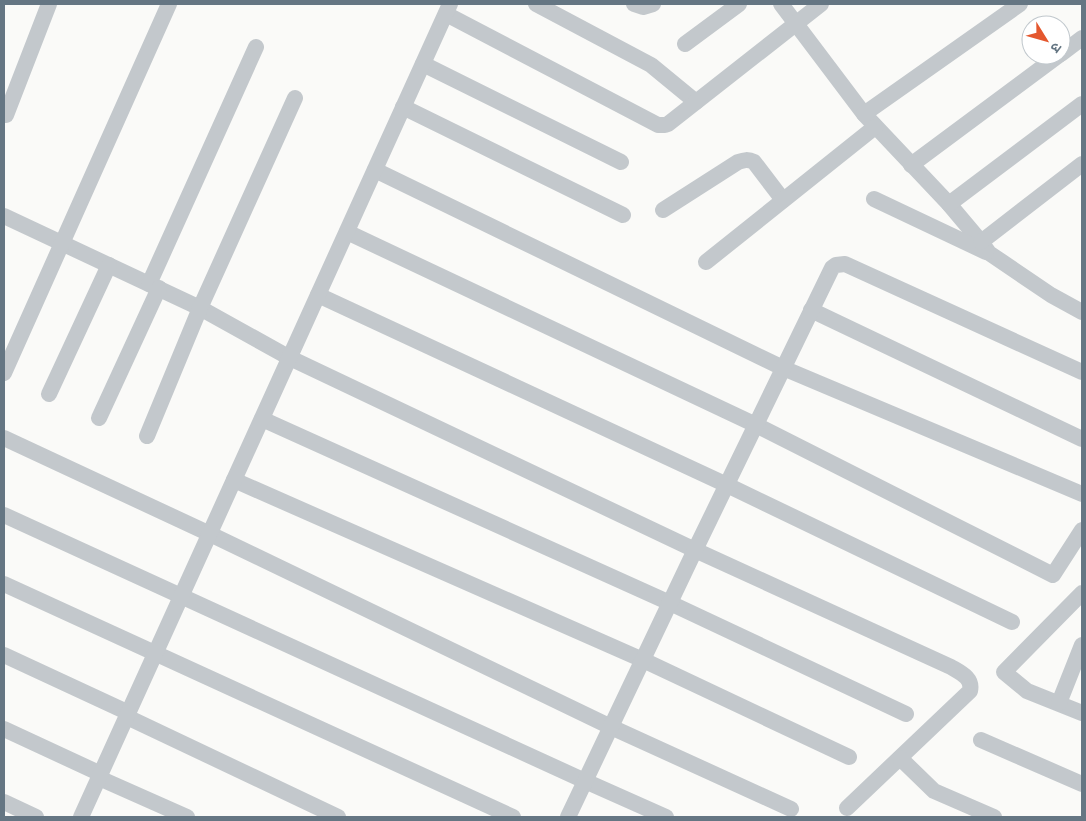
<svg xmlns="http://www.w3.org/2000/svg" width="1086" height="821" font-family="Signika,'Noto Sans Devanagari',sans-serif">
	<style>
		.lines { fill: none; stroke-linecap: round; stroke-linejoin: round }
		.street { stroke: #c3c8cc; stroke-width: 16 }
	</style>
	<rect width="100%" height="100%" fill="#fafaf8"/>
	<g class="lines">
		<g class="street">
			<polyline points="536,4 651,65 696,102"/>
			<polyline points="634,4 643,7 653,4"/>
			<polyline points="781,4 864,114 949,204 981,242 989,253 1051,295 1082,312"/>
			<polyline points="446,14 658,125 665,125 668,124 821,4"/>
			<polyline points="685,44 739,4"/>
			<polyline points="1061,54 1082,38"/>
			<polyline points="423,64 621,162"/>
			<polyline points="403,107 623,215"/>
			<polyline points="864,114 1020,4"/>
			<polyline points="6,115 49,4"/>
			<polyline points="911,165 1059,55"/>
			<polyline points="375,170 783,368 1082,494"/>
			<polyline points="874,199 986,252"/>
			<polyline points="949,204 1082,104"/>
			<path d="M663 210 738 162C744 160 748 159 754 162L783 200"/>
			<path d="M4 216 200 308 290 358 695 550 951 667C961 673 973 678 970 691L847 808"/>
			<polyline points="347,232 756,425 1053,575 1082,530"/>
			<polyline points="981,242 1082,164"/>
			<polyline points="706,262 875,127"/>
			<polyline points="149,284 256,47"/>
			<polyline points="318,295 727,485 1012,622"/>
			<polyline points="811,310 1082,439"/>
			<polyline points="4,373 169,4"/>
			<polyline points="49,394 109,265"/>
			<polyline points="99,418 159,288"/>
			<polyline points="262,419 670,603 906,714"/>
			<polyline points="147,436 200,308 295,98"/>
			<polyline points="4,438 210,534 611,727 791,809"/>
			<polyline points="234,480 643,660 849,757"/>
			<polyline points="4,515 585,781 666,817"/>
			<polyline points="4,584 513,817"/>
			<polyline points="1082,593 1004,672 1027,691 1082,713"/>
			<polyline points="4,655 129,713"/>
			<polyline points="1059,703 1082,645"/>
			<polyline points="127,717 338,817"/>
			<polyline points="4,729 101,774"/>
			<polyline points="981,740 1082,784"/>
			<polyline points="900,758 934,791 994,817"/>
			<polyline points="99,778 187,817"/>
			<polyline points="4,802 36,817"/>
			<polyline points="81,817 450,4"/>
			<polyline points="568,817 695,550 832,268 836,265 845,264 1082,372"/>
		</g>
	</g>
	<rect width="1086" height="821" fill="none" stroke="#657683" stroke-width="10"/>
	<g transform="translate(1046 40) rotate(127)"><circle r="24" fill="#ffffff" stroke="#c1c8cd"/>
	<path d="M0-4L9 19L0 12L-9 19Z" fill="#e4572e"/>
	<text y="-8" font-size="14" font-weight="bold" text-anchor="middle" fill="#657683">उ</text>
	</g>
</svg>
